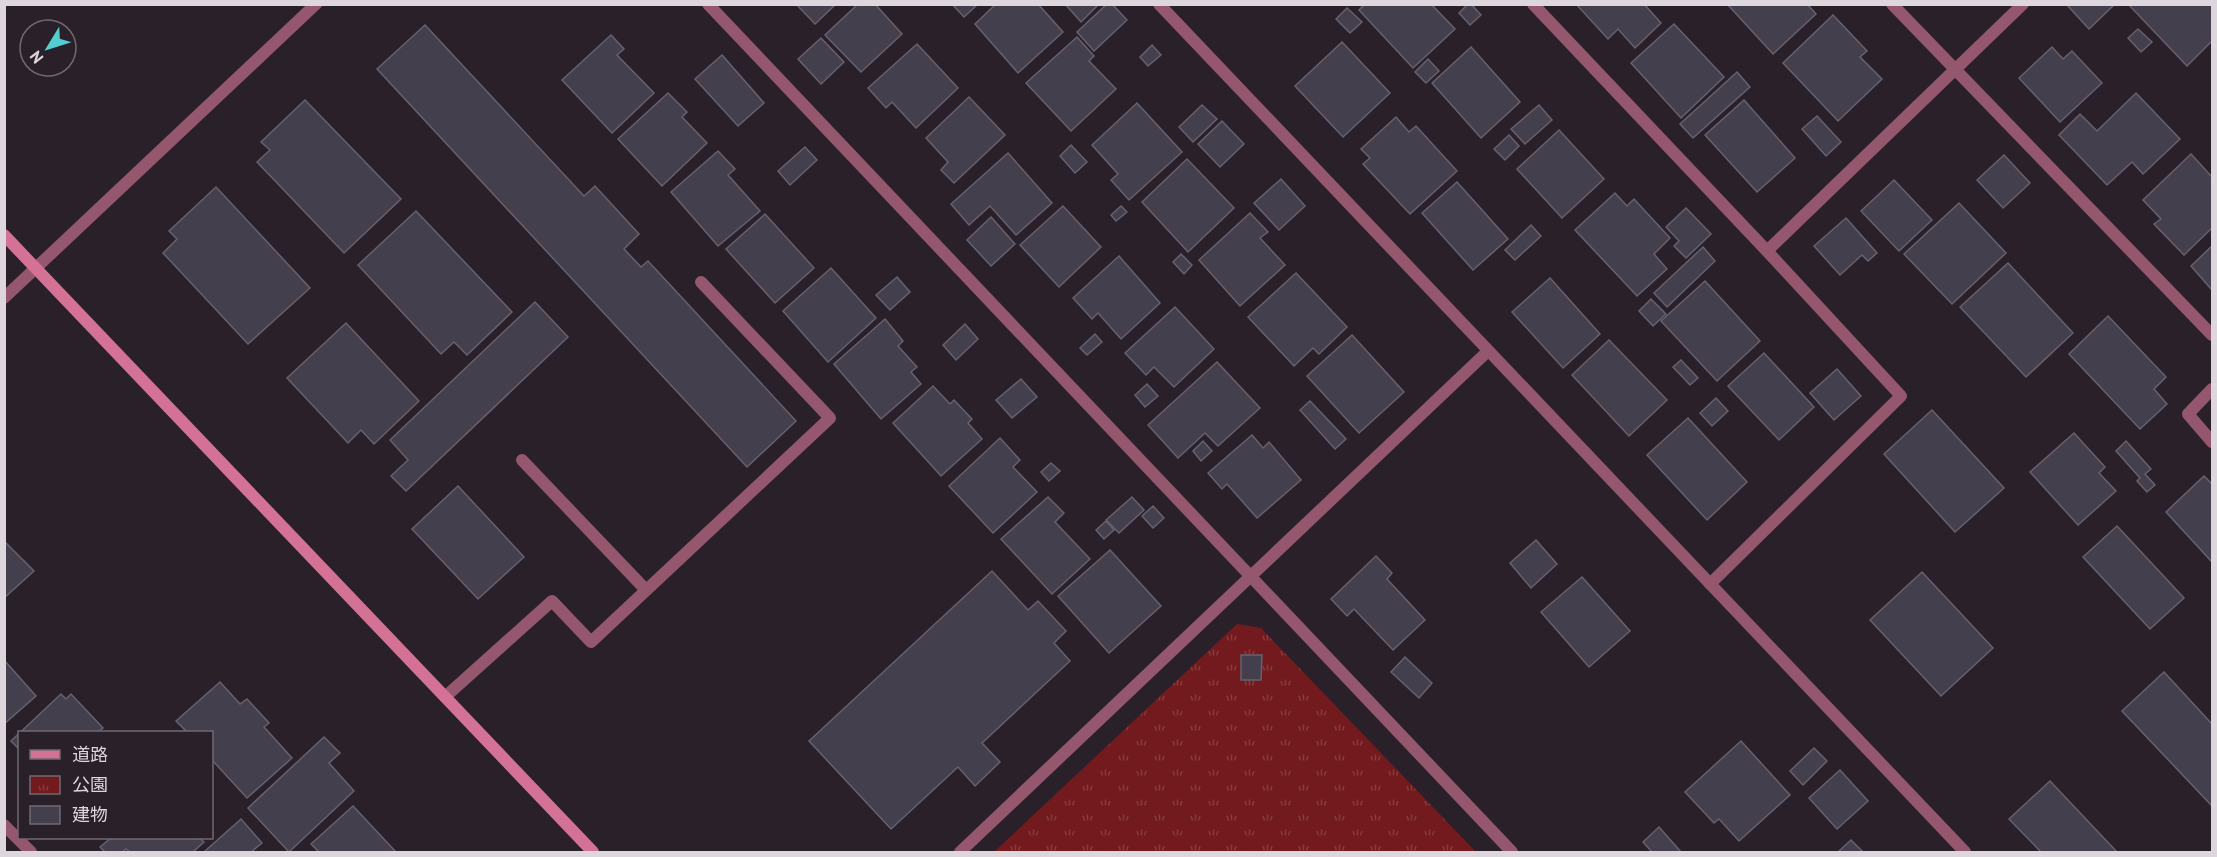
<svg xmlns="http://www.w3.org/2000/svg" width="2217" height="857" font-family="'PT Sans','Noto Sans JP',sans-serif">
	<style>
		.park { fill: url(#park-tufts) }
		.building { fill: #443f4c; stroke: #67616f; stroke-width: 1.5 }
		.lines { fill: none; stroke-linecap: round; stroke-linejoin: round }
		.lane { stroke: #94576d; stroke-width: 12 }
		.street { stroke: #94576d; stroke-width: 12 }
		.secondary { stroke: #d47296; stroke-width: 12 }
	</style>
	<defs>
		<pattern id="park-tufts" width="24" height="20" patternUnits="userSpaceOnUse" patternTransform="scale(1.5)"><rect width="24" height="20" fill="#721a1d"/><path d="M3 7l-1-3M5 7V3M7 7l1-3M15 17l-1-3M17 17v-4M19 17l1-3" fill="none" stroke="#863b3d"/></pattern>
	</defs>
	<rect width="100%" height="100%" fill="#2a2029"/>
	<polygon class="park" points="1237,624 1261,628 1476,852 994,852"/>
	<g class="building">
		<polygon points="796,4 836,4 815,24"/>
		<polygon points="858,4 875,4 902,34 861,72 825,35"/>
		<polygon points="952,4 978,4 964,17"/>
		<polygon points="996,4 1038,4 1063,32 1018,73 975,24"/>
		<polygon points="1065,4 1099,4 1081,22"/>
		<polygon points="1107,4 1112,4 1127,20 1094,51 1077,32"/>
		<polygon points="1365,4 1431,4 1455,29 1413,68 1359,10"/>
		<polygon points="1468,4 1471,4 1481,15 1470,25 1459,13"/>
		<polygon points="1576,4 1644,4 1661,23 1635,48 1618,29 1608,39"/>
		<polygon points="1727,4 1807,4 1816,14 1773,54"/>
		<polygon points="2069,4 2115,4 2089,29 2068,6"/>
		<polygon points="2128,4 2212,4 2212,41 2187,66"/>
		<polygon points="1347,8 1362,22 1350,33 1336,19"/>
		<polygon points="1833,15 1867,51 1860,57 1882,79 1838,121 1783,63"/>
		<polygon points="1674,24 1724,77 1681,118 1631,63"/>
		<polygon points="425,25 584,196 595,186 639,234 624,249 641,267 648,261 796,421 747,467 377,69"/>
		<polygon points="2138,29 2152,42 2141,52 2128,38"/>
		<polygon points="611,35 624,49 617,55 654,93 612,133 562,80"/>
		<polygon points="1077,37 1094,56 1089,61 1116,89 1071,131 1026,83"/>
		<polygon points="821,38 844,62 821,84 798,59"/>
		<polygon points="1342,42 1390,93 1343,137 1295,86"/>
		<polygon points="917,44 958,88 916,128 892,102 886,108 868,88"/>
		<polygon points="1152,45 1161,55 1148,66 1140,57"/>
		<polygon points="1471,47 1520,102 1481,138 1432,83"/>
		<polygon points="2052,47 2063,59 2072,51 2102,83 2060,122 2019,78"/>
		<polygon points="722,55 764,103 738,126 695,79"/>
		<polygon points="1428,59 1439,71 1426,83 1415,72"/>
		<polygon points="1737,72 1750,87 1693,138 1680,124"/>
		<polygon points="668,93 687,112 682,117 707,143 662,186 618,139"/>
		<polygon points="2136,93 2180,139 2143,174 2132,162 2107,185 2059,135 2080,114 2097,131"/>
		<polygon points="969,97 1005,135 954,183 941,170 948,162 926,138"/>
		<polygon points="305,100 401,199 344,253 257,162 270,150 261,142"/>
		<polygon points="1744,100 1795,158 1757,192 1705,135"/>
		<polygon points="1137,103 1182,152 1129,200 1111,180 1118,174 1092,145"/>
		<polygon points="1202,105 1217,119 1193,142 1179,127"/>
		<polygon points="1539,105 1552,120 1525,144 1511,129"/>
		<polygon points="1817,116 1841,142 1826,156 1802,129"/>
		<polygon points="1396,117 1409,132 1416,126 1457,171 1410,214 1363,164 1370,158 1361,149"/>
		<polygon points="1222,121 1244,144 1220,167 1198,144"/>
		<polygon points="1559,130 1604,179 1562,218 1517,169"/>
		<polygon points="1509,135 1519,146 1505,160 1494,149"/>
		<polygon points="1071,145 1087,162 1075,173 1060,156"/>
		<polygon points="805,147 817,160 790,185 778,171"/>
		<polygon points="718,151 735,169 728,175 760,211 718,246 671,192"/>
		<polygon points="1008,153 1052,203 1016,235 990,206 969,225 951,204"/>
		<polygon points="2191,154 2212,177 2212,228 2184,255 2154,224 2161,219 2143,200"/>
		<polygon points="2004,155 2030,183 2003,208 1977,180"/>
		<polygon points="1187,159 1234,208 1188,252 1142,202"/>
		<polygon points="1281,179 1305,206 1279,230 1254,203"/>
		<polygon points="1894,180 1932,220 1899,251 1861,211"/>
		<polygon points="1457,182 1508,239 1473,270 1422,213"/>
		<polygon points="216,187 310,288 248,344 163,253 177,239 169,231"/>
		<polygon points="1615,193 1627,206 1634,199 1670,238 1654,254 1667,269 1637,296 1575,230"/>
		<polygon points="1959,203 2006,253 1952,304 1904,254"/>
		<polygon points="1063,206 1101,247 1059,287 1020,245"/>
		<polygon points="1121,206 1127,212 1116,221 1111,215"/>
		<polygon points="1686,208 1711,234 1686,258 1674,246 1679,241 1666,227"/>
		<polygon points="416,211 512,312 467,355 454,342 441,354 358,265"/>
		<polygon points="1250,213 1268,232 1260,238 1285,265 1240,306 1199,260"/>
		<polygon points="765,214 814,268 775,303 726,249"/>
		<polygon points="991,217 1015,244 991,266 967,240"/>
		<polygon points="1846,218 1877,253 1868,261 1862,255 1840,275 1814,246"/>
		<polygon points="1531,225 1541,236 1515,260 1505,250"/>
		<polygon points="2212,246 2212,290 2191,266"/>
		<polygon points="1703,247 1715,261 1667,307 1654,293"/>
		<polygon points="1181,254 1192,265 1184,274 1173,262"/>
		<polygon points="1119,256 1160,303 1121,339 1098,313 1092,319 1073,298"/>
		<polygon points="2008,263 2073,333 2026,377 1960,307"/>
		<polygon points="831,268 876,318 828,362 783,311"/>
		<polygon points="1296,273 1347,327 1319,354 1313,348 1294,366 1248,317"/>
		<polygon points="897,277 910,292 890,310 876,295"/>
		<polygon points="1550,278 1600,334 1563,368 1512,312"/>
		<polygon points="1705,281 1760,341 1717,381 1661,321"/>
		<polygon points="1651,299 1666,314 1653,326 1639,311"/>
		<polygon points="535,302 568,337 406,491 391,476 408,460 390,440"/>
		<polygon points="1175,307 1214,349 1174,387 1154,367 1146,375 1125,353"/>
		<polygon points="2108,316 2166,377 2154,389 2167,404 2140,429 2069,354"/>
		<polygon points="885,319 903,341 898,346 917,367 911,372 921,384 881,419 834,364"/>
		<polygon points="346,323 419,401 374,444 361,430 348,443 287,378"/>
		<polygon points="965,324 978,339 956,360 943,345"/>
		<polygon points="1095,334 1102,342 1087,355 1080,348"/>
		<polygon points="1352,335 1404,392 1359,433 1307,376"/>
		<polygon points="1609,340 1667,400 1629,436 1572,375"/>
		<polygon points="1764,353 1814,407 1779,440 1728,386"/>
		<polygon points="1681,360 1698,378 1690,385 1673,367"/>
		<polygon points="1217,362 1260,408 1218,446 1205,433 1178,458 1148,425"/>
		<polygon points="1837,369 1861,396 1834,420 1810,393"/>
		<polygon points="1021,379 1037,397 1012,418 996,400"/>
		<polygon points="1147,384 1158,396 1145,407 1135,395"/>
		<polygon points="933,386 950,404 954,400 972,419 968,423 982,439 941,476 893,423"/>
		<polygon points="1716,398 1728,411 1712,426 1700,413"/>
		<polygon points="1310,401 1346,439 1335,449 1300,410"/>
		<polygon points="1932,410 2004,488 1955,532 1884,454"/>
		<polygon points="1688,418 1747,482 1707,520 1647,455"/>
		<polygon points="2074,433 2105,467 2099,473 2116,491 2078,525 2030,472"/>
		<polygon points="1252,435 1263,448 1269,442 1301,480 1257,518 1227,484 1222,489 1208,473"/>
		<polygon points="1000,438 1020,460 1013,467 1037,492 993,533 949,486"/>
		<polygon points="1203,441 1212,451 1201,461 1193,451"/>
		<polygon points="2126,441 2151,469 2145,474 2155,485 2147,492 2137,481 2140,478 2116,451"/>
		<polygon points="1051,463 1060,471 1049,481 1041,472"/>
		<polygon points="2204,476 2212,484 2212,562 2166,512"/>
		<polygon points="458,486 524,557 478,599 412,529"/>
		<polygon points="1048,497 1064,513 1055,522 1090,559 1052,594 1001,539"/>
		<polygon points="1132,497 1144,510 1119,533 1106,520"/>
		<polygon points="1153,506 1164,518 1153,528 1142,516"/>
		<polygon points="1106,521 1114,530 1104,539 1096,530"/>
		<polygon points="2117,526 2184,598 2150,629 2083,557"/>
		<polygon points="1536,540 1557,564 1531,588 1510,563"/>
		<polygon points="4,541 34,571 4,598"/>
		<polygon points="1110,550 1161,606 1109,653 1058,596"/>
		<polygon points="1376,556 1392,573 1387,579 1425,620 1393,650 1354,609 1347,616 1331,599"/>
		<polygon points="992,571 1028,610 1038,601 1066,631 1054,643 1070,661 982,743 1000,762 975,786 958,767 891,829 809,741"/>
		<polygon points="1922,572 1993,648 1941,696 1870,620"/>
		<polygon points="1582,577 1630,631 1589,667 1541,612"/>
		<polygon points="1241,655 1262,655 1261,680 1241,680"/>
		<polygon points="1405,657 1432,683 1419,698 1391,672"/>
		<polygon points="4,660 36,696 4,724"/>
		<polygon points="2164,672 2212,724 2212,803 2211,805 2122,711"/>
		<polygon points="220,682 240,704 247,699 269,723 264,727 292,758 247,798 212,760 212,732 187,732 176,721"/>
		<polygon points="61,694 66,699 71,694 103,728 98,732 20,732 20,750 11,741"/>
		<polygon points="324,737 340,753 329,763 354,791 289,852 248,808"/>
		<polygon points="1741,741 1790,795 1739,841 1719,819 1714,823 1685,792"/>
		<polygon points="1814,748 1827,761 1803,785 1790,771"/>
		<polygon points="1840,770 1868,801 1837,829 1809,798"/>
		<polygon points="2050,781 2117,852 2041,852 2009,819"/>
		<polygon points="353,806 396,852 319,852 311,844"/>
		<polygon points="241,819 262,843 251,852 204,852"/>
		<polygon points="1659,827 1681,852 1652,852 1643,842"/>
		<polygon points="111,838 199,838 204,842 193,852 130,852 126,849 122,852 105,852 100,847"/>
		<polygon points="1851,840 1863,852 1838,852"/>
	</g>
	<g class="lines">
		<g class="lane">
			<polyline points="2212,389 2188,414 2212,442"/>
			<polyline points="522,460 646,590"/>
			<polyline points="445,697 552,601 591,642 830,418 701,282"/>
		</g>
		<g class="street">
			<polyline points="708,4 1512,852"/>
			<polyline points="1159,4 1965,852"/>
			<polyline points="1533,4 1767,251 1901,396 1710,584"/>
			<polyline points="1892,4 2212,335"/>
			<polyline points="1767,251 2023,4"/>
			<polyline points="4,298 316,4"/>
			<polyline points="4,825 31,852"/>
			<polyline points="960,852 1487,352"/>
		</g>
		<polyline class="secondary" points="4,235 593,852"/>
	</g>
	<rect width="2217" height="857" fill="none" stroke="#ddd6dc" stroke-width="12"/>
	<rect x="18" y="731" width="195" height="108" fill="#2a2029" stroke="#726971" stroke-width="1.5"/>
	<rect x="30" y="750" width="30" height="9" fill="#d47296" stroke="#726971" stroke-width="1.5"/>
	<text x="72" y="761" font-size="18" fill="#ddd6dc">道路</text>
	<rect x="30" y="776" width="30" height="18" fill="url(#park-tufts)" stroke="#726971" stroke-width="1.5"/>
	<text x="72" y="791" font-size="18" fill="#ddd6dc">公園</text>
	<rect x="30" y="806" width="30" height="18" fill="#443f4c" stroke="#726971" stroke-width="1.5"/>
	<text x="72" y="821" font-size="18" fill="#ddd6dc">建物</text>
	<g transform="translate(48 48) rotate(232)"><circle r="28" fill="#2a2029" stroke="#726971" stroke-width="1.5"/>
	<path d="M0-4.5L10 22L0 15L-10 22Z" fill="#52cdd0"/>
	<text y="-9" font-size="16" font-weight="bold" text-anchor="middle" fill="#ddd6dc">N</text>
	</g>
</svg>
